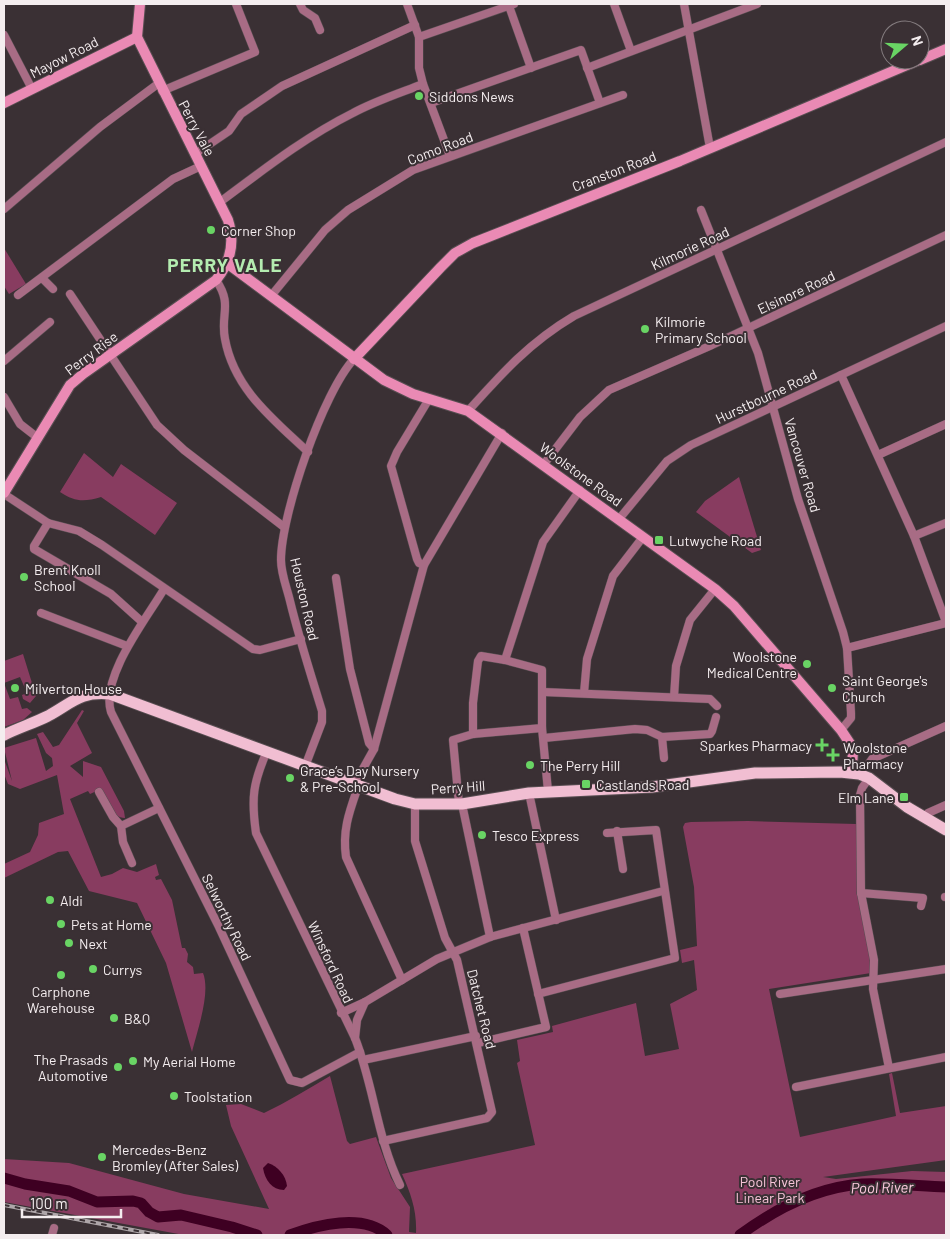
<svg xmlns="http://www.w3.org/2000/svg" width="950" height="1239" font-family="Barlow,sans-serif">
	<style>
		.green { fill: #883c60 }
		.water { fill: #3e0022 }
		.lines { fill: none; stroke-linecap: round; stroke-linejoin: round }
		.river { stroke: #3e0022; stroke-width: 11 }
		.street-casing { stroke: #584e52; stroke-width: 9 }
		.secondary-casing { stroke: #584e52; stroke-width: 12 }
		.primary-casing { stroke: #584e52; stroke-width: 13 }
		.street { stroke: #a86c85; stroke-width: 8 }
		.secondary { stroke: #ea8ab4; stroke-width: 10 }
		.primary { stroke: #f1bed2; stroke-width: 11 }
		.rail-casing { stroke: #aea6a9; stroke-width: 4 }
		.rail { stroke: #3a3034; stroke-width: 2; stroke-dasharray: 5.5; stroke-linecap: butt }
		.poi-dot { fill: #69d464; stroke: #3a3034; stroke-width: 2 }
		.labels { text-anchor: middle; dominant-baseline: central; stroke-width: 4; stroke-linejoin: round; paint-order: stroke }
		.street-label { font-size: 14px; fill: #f4edef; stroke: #3a3034 }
		.poi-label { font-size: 14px; fill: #f4edef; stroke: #3a3034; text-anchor: start }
		.park-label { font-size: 14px; fill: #f7c4d8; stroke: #3a3034 }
		.water-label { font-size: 15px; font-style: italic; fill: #ffcce0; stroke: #3a3034 }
		.district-label { font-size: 19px; font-weight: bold; letter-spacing: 1px; fill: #b4ecb0; stroke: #3a3034 }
	</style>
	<rect width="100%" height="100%" fill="#3a3034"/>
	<g class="green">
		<polygon points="4,248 26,284 9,294 4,286"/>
		<path d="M84 453 113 477 121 464 177 503 155 535 101 497C84 502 75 502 60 492Z"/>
		<polygon points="739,477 761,550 752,553 696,512 705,501"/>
		<polygon points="23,654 36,696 30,703 23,699 22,695 27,693 20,677 4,683 10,699 18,697 22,709 27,708 32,712 23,720 4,727 4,661"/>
		<path d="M82 710 84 711 77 723 92 753 70 766 83 777V761L101 767 124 811 125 818C112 818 106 800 101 789L90 794 88 791 70 799 101 877 112 874 123 868 137 872 156 864 159 875 155 877 156 880 161 879 172 900 182 948H185L188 954 187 962 193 967 194 974 203 973C211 993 197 1031 192 1052L166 963 137 903 89 891 68 851 58 852 4 878V864L30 852 38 835 39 823 64 814 57 775 20 789 8 784 4 774V759L12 781 4 748 36 738 46 771 53 766 52 758 46 753 37 734 43 732 53 747 59 745Z"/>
		<path d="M748 821 856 824 858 890 871 957V973L769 989 800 1137 896 1116 889 1074 892 1073 900 1113 946 1106V1160L823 1177 836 1179 912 1171 946 1172V1235H184L4 1202V1159L69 1163 184 1194 269 1209 231 1126 226 1105 241 1104 264 1113C287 1102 308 1089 330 1076L347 1141 350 1144 376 1137 391 1178 410 1207 409 1232 416 1233C417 1211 411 1194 402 1174L535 1145 517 1063 520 1061 517 1040 553 1032 552 1026 636 1003 645 1056 679 1049 670 1004 697 990 694 960 682 963 680 950 697 946 694 887 683 827 685 823 691 822Z"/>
	</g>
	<path class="water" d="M268 1163C278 1166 286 1176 287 1186L284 1190C272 1190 265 1180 263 1168Z"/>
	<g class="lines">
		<g class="river">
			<polyline points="4,1178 25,1184 69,1191 97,1202 133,1201 141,1203 149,1212 158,1217 181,1215 232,1227 257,1235"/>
			<path d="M290 1235C317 1225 363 1213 387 1235"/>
			<path d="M740 1235C775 1209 818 1187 862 1184 890 1183 918 1186 946 1187"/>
		</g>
		<defs>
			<g id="street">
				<polyline points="300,4 303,10 315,18 320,30"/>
				<polyline points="407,4 419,37 419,68 423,84 450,156"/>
				<polyline points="614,4 631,51"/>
				<polyline points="684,4 710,148"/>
				<polyline points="509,6 531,68"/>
				<polyline points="4,35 32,89"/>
				<polyline points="419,37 514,4"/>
				<polyline points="587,68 757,4"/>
				<polyline points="162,91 255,52 236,4"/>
				<polyline points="431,103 581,50 600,103"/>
				<polyline points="195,154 229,131 241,114 282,86 415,25"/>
				<path d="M220 202C263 170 305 137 353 113 375 101 400 93 423 84"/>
				<polyline points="4,209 100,127 159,83"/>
				<polyline points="701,210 758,353 798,499 843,632 847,648 851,713 851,718 841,730"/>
				<polyline points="42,278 53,289"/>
				<path d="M216 280C233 305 220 314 225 339 234 389 273 419 308 452"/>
				<polyline points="70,294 157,425 184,450 284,527"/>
				<polyline points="18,295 173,179 201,166"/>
				<polyline points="271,296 325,230 348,210 413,170 623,95"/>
				<polyline points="4,361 50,322"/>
				<polyline points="841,375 914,536 946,622"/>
				<polyline points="4,397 20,424 38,438"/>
				<path d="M468 411C502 373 530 342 574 316L946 142"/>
				<polyline points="878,455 946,424"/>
				<polyline points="544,464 580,417 609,390 712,345 946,235"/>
				<polyline points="4,494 48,523 79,531 102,545 253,649 260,650 301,639"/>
				<polyline points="619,519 667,461 691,445 946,326"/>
				<polyline points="48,523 34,546 34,549 111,594 141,621"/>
				<polyline points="914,536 946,523"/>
				<polyline points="424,565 419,563 417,559 391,466 397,452 429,399"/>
				<polyline points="336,578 350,669 369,743 374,749"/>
				<path d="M164 589C147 618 100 677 111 712L219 927 290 1080 302 1083 360 1052"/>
				<polyline points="41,613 127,646"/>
				<polyline points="847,648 946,623"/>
				<polyline points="505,660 543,542 580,490"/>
				<polyline points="543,692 710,699 717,706"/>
				<polyline points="584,693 587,659 613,576 643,537"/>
				<polyline points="674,697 676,666 690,620 715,589"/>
				<polyline points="473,734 473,703 478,661 481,656 505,660 542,670 542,728 548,791"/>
				<polyline points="662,737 664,758"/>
				<polyline points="544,738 635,729 647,730 662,737 710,734 712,731 716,717"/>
				<path d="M267 751C253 783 251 798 256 833L355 1038C374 1086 377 1138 400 1185"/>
				<path d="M306 764 322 722V711C311 675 299 638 290 601 287 588 281 574 281 560 281 515 323 392 354 359"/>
				<polyline points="867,766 872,759 946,726"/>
				<polyline points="869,778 862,788 860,795 861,893 874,960 873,989 889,1068"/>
				<polyline points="355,783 374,749 424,565 502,433"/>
				<path d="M359 784C350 810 342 829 346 857L402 980"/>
				<polyline points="99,792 113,817 121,826 123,842 132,863"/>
				<polyline points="529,793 556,920"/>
				<polyline points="459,804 453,740 473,734 542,728"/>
				<polyline points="462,804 490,937"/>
				<polyline points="926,818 928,813 946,805"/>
				<polyline points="121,826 159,808"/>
				<polyline points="617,831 623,869"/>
				<polyline points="861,893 923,898 921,906"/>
				<polyline points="945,897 946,897"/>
				<polyline points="538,994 675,958 656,830 607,833"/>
				<polyline points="780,994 946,969"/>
				<polyline points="341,1013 365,1002 437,959 490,937 663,891"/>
				<polyline points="355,1038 357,1020 365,1002"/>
				<polyline points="478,1043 546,1027 523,928"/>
				<polyline points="363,1060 476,1036"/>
				<polyline points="796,1087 946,1057"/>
				<polyline points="383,1141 487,1118 492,1112 457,960 445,938 415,841 415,804"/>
				<polyline points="52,1235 54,1228"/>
			</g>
			<g id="secondary">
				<polyline points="920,60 946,49"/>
				<polyline points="4,103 137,37"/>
				<polyline points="228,264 384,380 413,394 468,411 715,589 734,606 841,730 853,748 852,773"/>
				<polyline points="354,359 441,267 455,253 473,243 680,161 919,60"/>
				<path d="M4 493 70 385 83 374 216 280C231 262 235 242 228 220L137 37 140 4"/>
			</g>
			<path id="primary" d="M4 735C18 728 34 723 48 716 72 703 80 691 110 694L395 799 415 804H462L529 793 652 787 755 773 840 772 859 774 869 778 907 807 946 830"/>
		</defs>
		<use href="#street" class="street-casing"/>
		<use href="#secondary" class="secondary-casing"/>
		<use href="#primary" class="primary-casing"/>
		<use href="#street" class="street"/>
		<use href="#secondary" class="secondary"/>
		<use href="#primary" class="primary"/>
		<defs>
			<polyline id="rail" points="4,1205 158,1235"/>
		</defs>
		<use href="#rail" class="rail-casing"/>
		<use href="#rail" class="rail"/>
	</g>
	<g class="poi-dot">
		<circle cx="419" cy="96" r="5"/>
		<circle cx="211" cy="230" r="5"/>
		<circle cx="645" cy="329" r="5"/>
		<rect x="654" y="535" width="10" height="10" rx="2.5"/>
		<circle cx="24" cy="577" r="5"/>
		<circle cx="807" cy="664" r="5"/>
		<circle cx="15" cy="688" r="5"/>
		<circle cx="832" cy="688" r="5"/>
		<path d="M819.5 737.5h5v5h5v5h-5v5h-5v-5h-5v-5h5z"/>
		<path d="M830.5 747.5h5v5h5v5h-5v5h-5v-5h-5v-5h5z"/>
		<circle cx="530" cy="765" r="5"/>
		<circle cx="290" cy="778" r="5"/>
		<rect x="581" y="779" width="10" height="10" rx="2.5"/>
		<rect x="899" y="792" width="10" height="10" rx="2.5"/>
		<circle cx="482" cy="835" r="5"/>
		<circle cx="50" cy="900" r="5"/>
		<circle cx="61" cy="924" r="5"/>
		<circle cx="69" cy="943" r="5"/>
		<circle cx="93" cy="969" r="5"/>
		<circle cx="61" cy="975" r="5"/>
		<circle cx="114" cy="1018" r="5"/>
		<circle cx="133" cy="1061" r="5"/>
		<circle cx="118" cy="1067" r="5"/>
		<circle cx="174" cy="1096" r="5"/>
		<circle cx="102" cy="1157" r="5"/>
	</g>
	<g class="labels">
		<g class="street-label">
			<text transform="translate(64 57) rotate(-27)">Mayow Road</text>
			<text transform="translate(197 128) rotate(62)">Perry Vale</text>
			<text transform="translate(440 148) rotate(-21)">Como Road</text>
			<text transform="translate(614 171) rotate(-21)">Cranston Road</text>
			<text transform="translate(690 248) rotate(-25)">Kilmorie Road</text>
			<text transform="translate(796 292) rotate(-25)">Elsinore Road</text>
			<text transform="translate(91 353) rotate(-37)">Perry Rise</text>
			<text transform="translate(766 396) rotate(-25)">Hurstbourne Road</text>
			<text transform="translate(803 465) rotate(74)">Vancouver Road</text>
			<text transform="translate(581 474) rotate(36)">Woolstone Road</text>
			<text transform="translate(305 599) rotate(77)">Houston Road</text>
			<text transform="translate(458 787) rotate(-4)">Perry Hill</text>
			<text transform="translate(227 917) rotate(64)">Selworthy Road</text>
			<text transform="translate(331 962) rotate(65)">Winsford Road</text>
			<text transform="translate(482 1009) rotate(76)">Datchet Road</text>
		</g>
		<g class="poi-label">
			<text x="429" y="96">Siddons News</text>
			<text x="221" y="230">Corner Shop</text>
			<text x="655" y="321">Kilmorie<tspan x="655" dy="16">Primary School</tspan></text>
			<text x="669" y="540">Lutwyche Road</text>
			<text x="34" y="569">Brent Knoll<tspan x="34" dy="16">School</tspan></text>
			<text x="797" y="656" text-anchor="end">Woolstone<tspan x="797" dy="16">Medical Centre</tspan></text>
			<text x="842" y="680">Saint George's<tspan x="842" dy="16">Church</tspan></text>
			<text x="25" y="688">Milverton House</text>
			<text x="812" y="745" text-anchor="end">Sparkes Pharmacy</text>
			<text x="843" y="747">Woolstone<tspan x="843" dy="16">Pharmacy</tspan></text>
			<text x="540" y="765">The Perry Hill</text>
			<text x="300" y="770">Grace’s Day Nursery<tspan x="300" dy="16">&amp; Pre-School</tspan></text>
			<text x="596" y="784">Castlands Road</text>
			<text x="894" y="797" text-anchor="end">Elm Lane</text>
			<text x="492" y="835">Tesco Express</text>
			<text x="60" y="900">Aldi</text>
			<text x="71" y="924">Pets at Home</text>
			<text x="79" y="943">Next</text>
			<text x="103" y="969">Currys</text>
			<text x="61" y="991" text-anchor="middle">Carphone<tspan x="61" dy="16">Warehouse</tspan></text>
			<text x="124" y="1018">B&amp;Q</text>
			<text x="108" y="1059" text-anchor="end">The Prasads<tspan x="108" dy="16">Automotive</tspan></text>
			<text x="143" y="1061">My Aerial Home</text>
			<text x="184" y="1096">Toolstation</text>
			<text x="112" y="1149">Mercedes-Benz<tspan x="112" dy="16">Bromley (After Sales)</tspan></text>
		</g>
		<g class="park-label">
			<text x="770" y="1181">Pool River<tspan x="770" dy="16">Linear Park</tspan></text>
		</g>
		<g class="water-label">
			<text transform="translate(882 1187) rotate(-1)">Pool River</text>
		</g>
		<g class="district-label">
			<text x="225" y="264">PERRY VALE</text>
		</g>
	</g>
	<rect width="950" height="1239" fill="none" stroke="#f4edef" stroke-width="10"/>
	<g transform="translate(905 45) rotate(71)"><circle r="24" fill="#3a3034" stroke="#847c7f"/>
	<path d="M0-4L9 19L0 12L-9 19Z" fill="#69d464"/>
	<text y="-8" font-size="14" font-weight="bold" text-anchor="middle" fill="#f4edef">N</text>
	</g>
	<path d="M22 1209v8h99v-8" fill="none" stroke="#f4edef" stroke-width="2.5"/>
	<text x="30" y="1209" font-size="15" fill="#f4edef" stroke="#3a3034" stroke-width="4" paint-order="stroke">100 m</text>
</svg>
